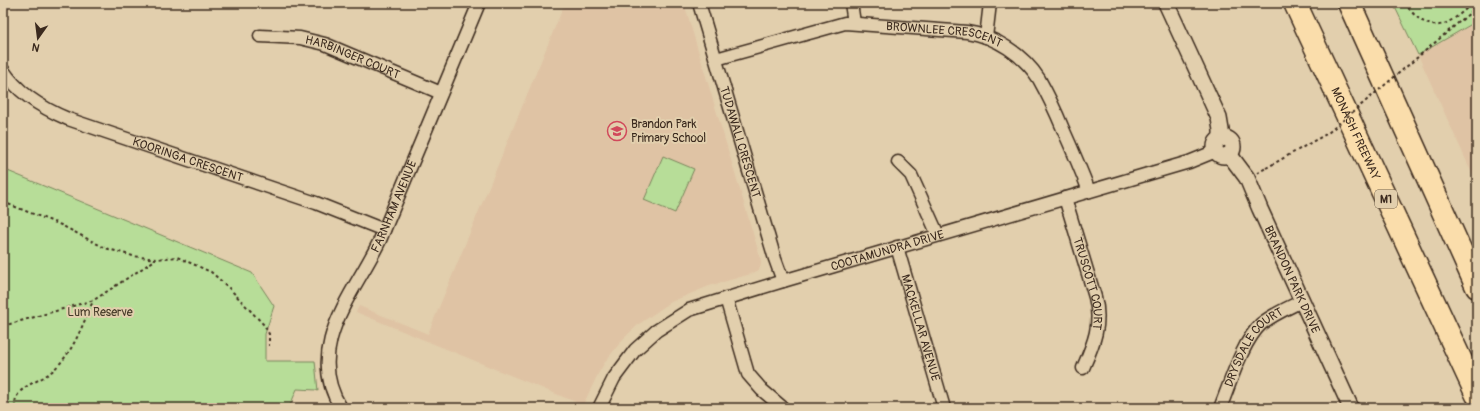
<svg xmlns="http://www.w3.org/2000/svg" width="1480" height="411" font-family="Pangolin,sans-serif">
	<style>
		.built { fill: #dfc3a4 }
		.green { fill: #b7dd98; stroke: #79845b }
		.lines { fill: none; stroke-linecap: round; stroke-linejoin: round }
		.minor-casing { stroke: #3b2a1e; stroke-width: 15 }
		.tertiary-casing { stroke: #3b2a1e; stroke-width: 18 }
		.motorway-casing { stroke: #3b2a1e; stroke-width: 25 }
		.path { stroke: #3b2a1e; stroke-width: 2; stroke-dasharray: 3 3; stroke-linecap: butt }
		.minor { stroke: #e2cfad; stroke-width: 12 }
		.tertiary { stroke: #e2cfad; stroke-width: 15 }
		.motorway { stroke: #faddab; stroke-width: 22 }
		.path-bridge { stroke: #3b2a1e; stroke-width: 2; stroke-dasharray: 3 3; stroke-linecap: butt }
		.labels { text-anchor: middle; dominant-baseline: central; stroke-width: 4; stroke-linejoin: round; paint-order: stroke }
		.shield { fill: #e2cfad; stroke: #6d5c49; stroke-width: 1 }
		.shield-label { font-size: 11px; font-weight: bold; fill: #3b2a1e }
		.street-label { font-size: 12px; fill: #3b2a1e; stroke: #e2cfad }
		.poi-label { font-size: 12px; fill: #3b2a1e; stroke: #e2cfad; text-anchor: start }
		.park-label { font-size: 12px; fill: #473c2a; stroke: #e2cfad }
	</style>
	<rect width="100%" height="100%" fill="#e2cfad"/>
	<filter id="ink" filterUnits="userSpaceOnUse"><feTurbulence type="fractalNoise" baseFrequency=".025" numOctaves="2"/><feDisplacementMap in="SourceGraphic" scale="8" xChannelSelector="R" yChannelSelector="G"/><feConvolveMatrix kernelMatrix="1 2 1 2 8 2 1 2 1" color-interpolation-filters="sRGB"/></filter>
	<g filter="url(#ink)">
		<g class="built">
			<polygon points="565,3 684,3 761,260 761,265 759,270 751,274 709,286 671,302 639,324 623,339 605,362 598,374 583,405 356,312 359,306 428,334"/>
			<polygon points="1477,21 1477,184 1418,55"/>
		</g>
		<g class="green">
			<polygon points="1393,3 1477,3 1477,21 1418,55"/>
			<polygon points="663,156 694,169 675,213 644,200"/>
			<polygon points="3,169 252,273 274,306 265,334 265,361 315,361 318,391 316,390 297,389 289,408 3,408"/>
		</g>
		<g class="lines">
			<defs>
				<g id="minor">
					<path id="s1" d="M699 3 775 259 783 281"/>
					<polyline points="851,3 854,23"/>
					<path id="s2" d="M260 36 300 38 325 44 441 93"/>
					<polyline points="986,37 990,3"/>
					<path id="s3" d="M716 59 845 23 967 32C995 36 1024 55 1039 79 1048 95 1056 112 1063 129 1072 149 1081 170 1089 191"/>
					<path id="s4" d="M3 70C18 93 44 109 68 119L316 203 384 230"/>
					<polyline points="898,162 911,175 938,235"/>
					<path id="s5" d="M1065 198 1095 297C1102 324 1094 343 1083 368"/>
					<path id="s6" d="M897 247 944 408"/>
					<polyline points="726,298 748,374 762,390 783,408"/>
					<path id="s7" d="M341 408C303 347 355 293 380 240L479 3"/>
					<path id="s8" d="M599 408 614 378 635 350 656 331 689 310 783 281 1189 162 1216 151"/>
					<path id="s9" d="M1220 408C1230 384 1242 342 1261 324 1273 314 1288 308 1302 301"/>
				</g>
				<g id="tertiary">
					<polyline points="1166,3 1219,118 1221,130 1221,139"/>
					<circle cx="1224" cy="147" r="9"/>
					<path id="s10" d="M1229 154 1247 178 1260 209 1351 408"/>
				</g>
				<g id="motorway">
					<path id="s11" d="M1295 3 1477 395"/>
					<polyline points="1349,3 1477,287"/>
				</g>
			</defs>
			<use href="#minor" class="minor-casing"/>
			<use href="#tertiary" class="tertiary-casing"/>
			<use href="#motorway" class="motorway-casing"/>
			<g class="path">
				<path d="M1405 3C1414 17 1430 32 1448 22 1457 18 1465 9 1473 3"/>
				<polyline points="1257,173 1266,168"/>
				<polyline points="3,202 61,225 105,248 133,256 156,259 177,257 211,272 230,289 264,325 269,334 269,346"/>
				<polyline points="3,326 94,300 155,260"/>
				<path d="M15 408C13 386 37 384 51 372 73 354 82 326 93 301"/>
			</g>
			<use href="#minor" class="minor"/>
			<use href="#tertiary" class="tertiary"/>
			<use href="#motorway" class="motorway"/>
			<polyline class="path-bridge" points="1266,168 1328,133 1477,7"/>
		</g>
	</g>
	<defs>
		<symbol id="school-ring" viewBox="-11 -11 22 22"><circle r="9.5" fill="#e2cfad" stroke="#d1495b" stroke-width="1.5"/><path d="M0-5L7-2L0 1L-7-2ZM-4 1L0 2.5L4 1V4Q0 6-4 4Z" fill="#d1495b"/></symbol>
	</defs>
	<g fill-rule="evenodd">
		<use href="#school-ring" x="606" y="120" width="22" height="22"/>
	</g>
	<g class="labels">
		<rect class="shield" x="1375" y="190" width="22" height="18" rx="3"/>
		<g class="shield-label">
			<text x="1386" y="199">M1</text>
		</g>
		<g class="street-label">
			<text stroke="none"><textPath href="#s3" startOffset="234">BROWNLEE CRESCENT</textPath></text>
			<text stroke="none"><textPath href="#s2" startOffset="96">HARBINGER COURT</textPath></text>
			<text stroke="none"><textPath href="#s11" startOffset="144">MONASH FREEWAY</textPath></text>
			<text stroke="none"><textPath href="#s1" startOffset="145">TUDAWALI CRESCENT</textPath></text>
			<text stroke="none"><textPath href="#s4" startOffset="209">KOORINGA CRESCENT</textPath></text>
			<text stroke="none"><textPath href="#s7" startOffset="219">FARNHAM AVENUE</textPath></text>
			<text stroke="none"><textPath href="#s8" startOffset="343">COOTAMUNDRA DRIVE</textPath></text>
			<text stroke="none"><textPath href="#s10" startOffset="141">BRANDON PARK DRIVE</textPath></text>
			<text stroke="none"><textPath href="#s5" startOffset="89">TRUSCOTT COURT</textPath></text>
			<text stroke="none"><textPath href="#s6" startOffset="84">MACKELLAR AVENUE</textPath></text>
			<text stroke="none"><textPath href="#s9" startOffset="71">DRYSDALE COURT</textPath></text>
		</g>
		<g class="poi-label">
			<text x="631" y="124">Brandon Park<tspan x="631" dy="14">Primary School</tspan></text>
		</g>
		<g class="park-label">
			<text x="100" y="312">Lum Reserve</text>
		</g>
	</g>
	<rect width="1480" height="411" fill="none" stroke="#e2cfad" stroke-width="16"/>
	<rect x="8" y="8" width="1464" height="395" fill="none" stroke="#3b2a1e" stroke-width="1.5" filter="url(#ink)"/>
	<g transform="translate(38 38) rotate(194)" stroke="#e2cfad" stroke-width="3" paint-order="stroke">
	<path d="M0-3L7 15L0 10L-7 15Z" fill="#3b2a1e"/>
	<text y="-6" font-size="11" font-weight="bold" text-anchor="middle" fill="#3b2a1e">N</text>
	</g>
</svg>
